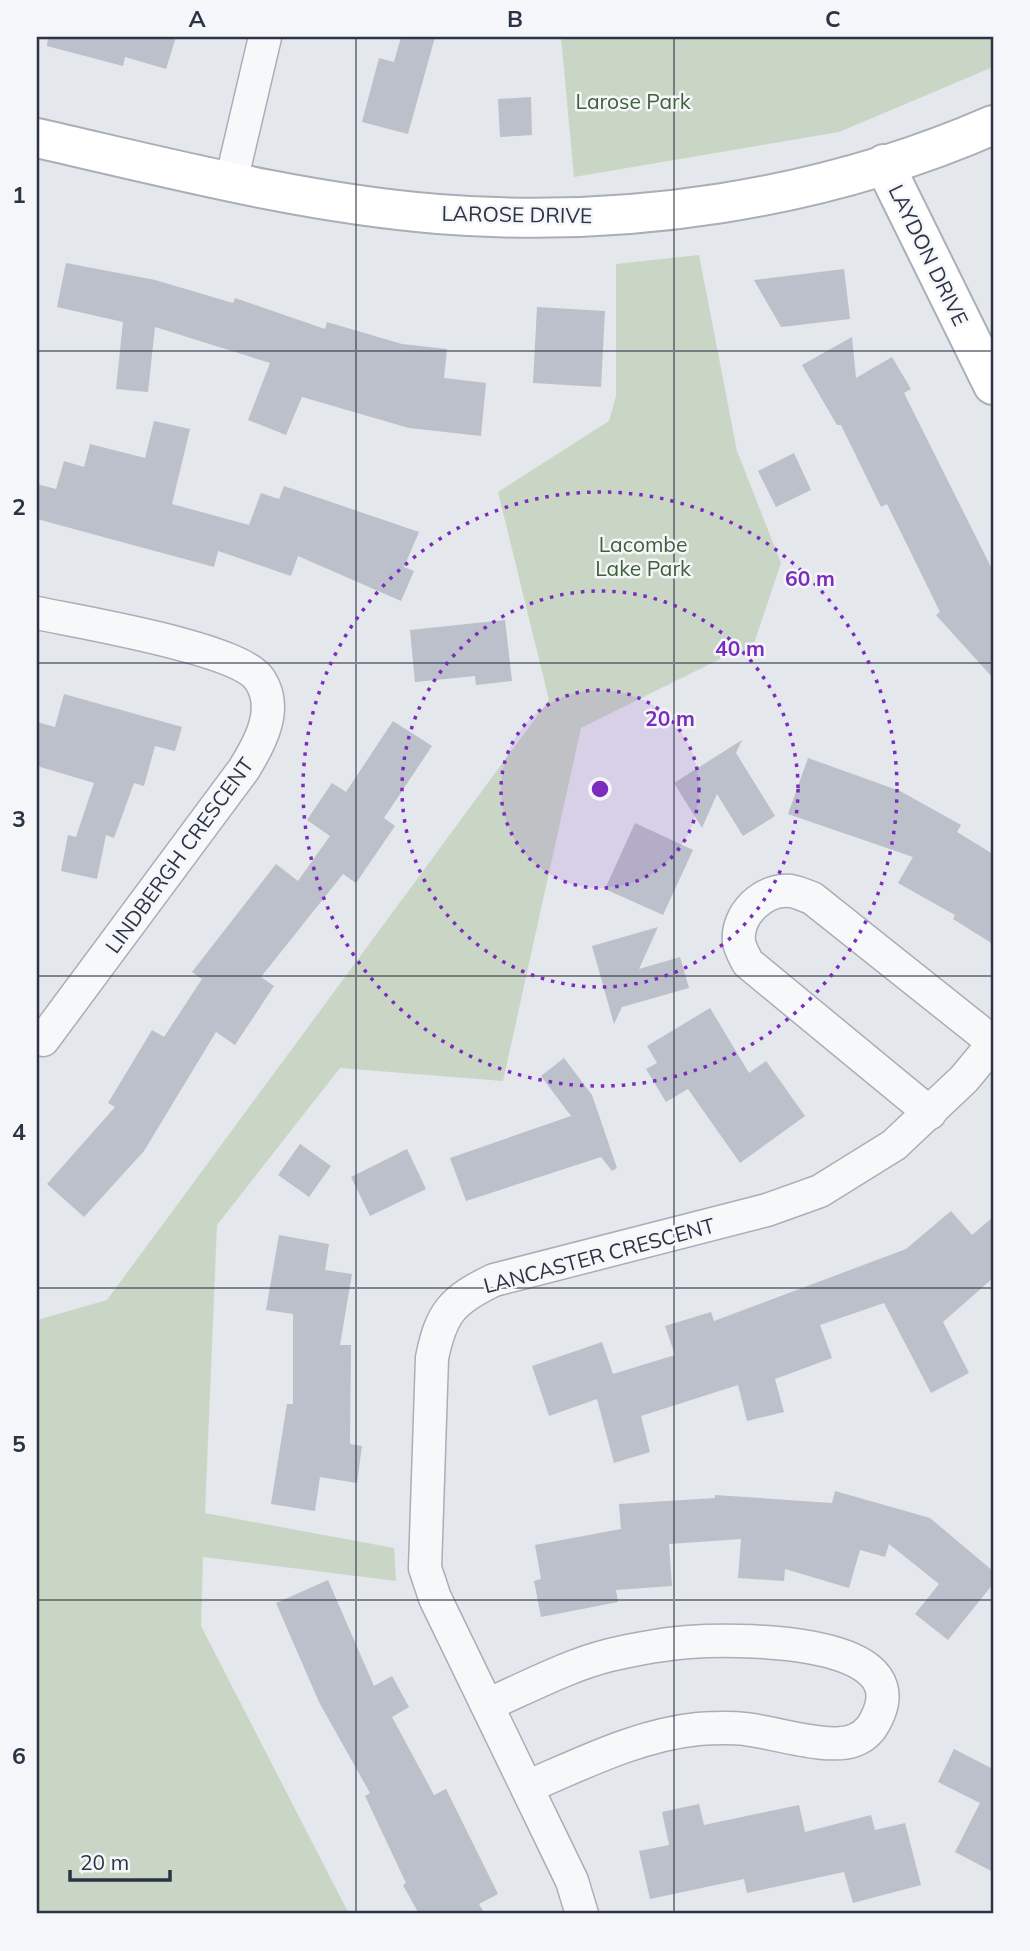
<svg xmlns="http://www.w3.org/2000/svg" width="1030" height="1951" font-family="Mulish,sans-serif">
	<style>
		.green { fill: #c9d6c5 }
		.building { fill: #bbc0ca }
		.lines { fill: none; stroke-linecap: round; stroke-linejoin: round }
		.street-casing { stroke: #a9aeb7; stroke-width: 35 }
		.secondary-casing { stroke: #a9aeb7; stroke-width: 42 }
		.street { stroke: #f7f8fa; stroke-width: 32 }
		.secondary { stroke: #fff; stroke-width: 38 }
		.grid { fill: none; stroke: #2b3445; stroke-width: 2; stroke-opacity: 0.55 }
		.ring { fill: none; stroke: #7b2cbf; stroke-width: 3.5; stroke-dasharray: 3.5 7 }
		.labels { text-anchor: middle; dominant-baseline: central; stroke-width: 5; stroke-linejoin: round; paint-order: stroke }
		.park-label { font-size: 21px; fill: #3f6138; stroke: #f4f6f9 }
		.street-label { font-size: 21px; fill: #2b3445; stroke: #f4f6f9 }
		.centre { fill: #7b2cbf; stroke: #f4f6f9; stroke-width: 3.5 }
		.ring-label { font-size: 21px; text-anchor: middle; font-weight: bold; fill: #7b2cbf; stroke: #f4f6f9; stroke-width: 5; stroke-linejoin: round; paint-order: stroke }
		.neatline { fill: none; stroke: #2b3445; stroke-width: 2.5 }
		.grid-label { font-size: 23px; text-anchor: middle; font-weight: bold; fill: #2b3445 }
	</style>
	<rect width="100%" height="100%" fill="#e4e7ec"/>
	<g class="green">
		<polygon points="561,37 993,37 993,67 839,132 574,177"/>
		<polygon points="699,255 737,451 781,563 750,655 734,652 581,728 503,1081 340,1068 217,1225 205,1513 394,1548 396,1581 203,1557 201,1626 349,1914 37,1914 37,1320 107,1300 549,700 498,492 609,421 616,396 616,264"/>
	</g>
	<g class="building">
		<polygon points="48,37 176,37 166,69 125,57 123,66 47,46"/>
		<polygon points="401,37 435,37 408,134 362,122 379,58 394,62"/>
		<polygon points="531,97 532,135 500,137 498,99"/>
		<polygon points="66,263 155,280 233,303 235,298 325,329 327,322 402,344 447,349 444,378 486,383 481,436 409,428 302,397 286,435 248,420 270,363 155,327 148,392 116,389 123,322 57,307"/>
		<polygon points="844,269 850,319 781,327 754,280"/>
		<polygon points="537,307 605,311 601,387 533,383"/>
		<polygon points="852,337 856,378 892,357 911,389 904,393 993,571 993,678 936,615 940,612 887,504 881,507 841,425 837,425 802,365"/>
		<polygon points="154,421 190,429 172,504 249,525 261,493 279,499 284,486 419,532 404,567 414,571 401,601 298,556 291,576 218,551 214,567 37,519 37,484 56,489 64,461 84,467 90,444 145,458"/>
		<polygon points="794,453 811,490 776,507 758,471"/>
		<polygon points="505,620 512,681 476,685 475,676 415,682 410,630"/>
		<polygon points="64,694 182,727 175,751 155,746 144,786 134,783 114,838 106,835 97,879 61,871 68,835 76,837 94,783 37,766 37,722 55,727"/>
		<polygon points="393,721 432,746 384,818 395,826 356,883 343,874 261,977 274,986 235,1045 216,1032 144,1151 84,1217 47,1184 115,1107 108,1103 152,1030 164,1037 202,979 192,972 276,864 298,881 330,836 307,820 332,783 346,792"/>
		<polygon points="742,740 736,753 775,816 743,836 717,794 702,828 674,783"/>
		<polygon points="808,758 900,791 961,825 957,832 993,854 993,944 953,919 955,915 898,883 913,857 788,814"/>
		<polygon points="635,823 693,850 663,915 605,889"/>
		<polygon points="658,927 639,969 680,957 689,988 622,1007 614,1024 592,946"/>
		<polygon points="710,1008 749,1073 766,1061 805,1116 740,1163 688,1089 666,1102 646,1069 657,1063 647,1046"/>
		<polygon points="564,1058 592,1095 617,1168 612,1171 601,1157 466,1201 450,1158 571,1116 541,1076"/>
		<polygon points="300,1144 331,1166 309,1197 278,1175"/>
		<polygon points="407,1149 426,1189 370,1216 351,1177"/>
		<polygon points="951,1211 972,1235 993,1217 993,1278 943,1322 969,1373 931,1393 884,1303 820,1325 832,1358 775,1379 784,1412 747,1421 738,1385 641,1416 650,1452 614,1463 597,1399 549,1416 532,1366 602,1342 613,1374 675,1355 665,1326 711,1312 714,1321 906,1249"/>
		<polygon points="279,1235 329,1244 325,1270 352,1274 340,1345 351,1345 350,1444 362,1446 357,1483 320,1477 315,1511 271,1504 287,1404 293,1404 293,1314 266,1310"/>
		<polygon points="835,1491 930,1518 993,1571 993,1584 948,1640 915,1614 939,1584 889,1544 885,1557 860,1550 849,1588 785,1569 784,1581 738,1578 741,1539 669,1544 672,1586 616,1590 618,1602 541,1617 534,1581 541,1579 535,1545 621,1529 619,1504 715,1498 715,1495 832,1503"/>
		<polygon points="328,1580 374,1686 392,1676 409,1707 392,1717 434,1795 446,1789 498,1894 479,1904 485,1914 419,1914 403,1885 406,1883 365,1796 370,1793 319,1702 276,1603"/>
		<polygon points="954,1749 993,1769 993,1872 955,1852 980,1803 938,1782"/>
		<polygon points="699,1804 704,1825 799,1805 805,1832 871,1815 875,1830 905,1823 921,1885 853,1903 844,1872 747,1893 744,1879 650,1899 639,1851 669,1845 662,1812"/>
	</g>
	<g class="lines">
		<defs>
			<g id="street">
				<polyline points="231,182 265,37"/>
				<path d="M37 613C79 622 240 648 260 680 279 709 260 743 244 769L43 1040"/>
				<path d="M930 1113 748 963C745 957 740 949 739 942 736 914 764 888 791 891 798 892 805 896 812 898L993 1042"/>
				<path d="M487 1705C526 1688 569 1665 610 1655 636 1649 662 1644 689 1642 730 1639 910 1636 879 1713 874 1725 868 1735 855 1740 830 1751 773 1732 745 1729 730 1727 713 1728 698 1729 638 1735 581 1764 527 1787"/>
				<path d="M582 1914 572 1881 435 1598 425 1568 432 1358C441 1313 452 1300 494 1280L767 1210 820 1191 894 1145 964 1079 993 1044"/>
			</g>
			<g id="secondary">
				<path d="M37 138C169 168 302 203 438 214 625 229 821 200 993 125"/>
				<polyline points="884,164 993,385"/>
			</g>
		</defs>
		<use href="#street" class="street-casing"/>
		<use href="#secondary" class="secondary-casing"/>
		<use href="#street" class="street"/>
		<use href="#secondary" class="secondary"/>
	</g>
	<path class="grid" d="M356 37V1914M674 37V1914M37 351H993M37 663H993M37 976H993M37 1288H993M37 1600H993"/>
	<circle cx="600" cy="789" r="99" fill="#7b2cbf" fill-opacity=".12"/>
	<g class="ring">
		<circle cx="600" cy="789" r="99"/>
		<circle cx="600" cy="789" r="198"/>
		<circle cx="600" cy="789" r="297"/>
	</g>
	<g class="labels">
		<g class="park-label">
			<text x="633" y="101">Larose Park</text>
			<text x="643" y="544">Lacombe<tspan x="643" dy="24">Lake Park</tspan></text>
		</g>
		<g class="street-label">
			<text transform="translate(517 214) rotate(1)">LAROSE DRIVE</text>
			<text transform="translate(929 255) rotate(64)">LAYDON DRIVE</text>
			<text transform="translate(179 855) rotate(-54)">LINDBERGH CRESCENT</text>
			<text transform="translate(599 1255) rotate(-15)">LANCASTER CRESCENT</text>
		</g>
	</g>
	<circle cx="600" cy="789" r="10" class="centre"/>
	<g class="ring-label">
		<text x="810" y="586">60 m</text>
		<text x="740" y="656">40 m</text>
		<text x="670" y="726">20 m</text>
	</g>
	<rect width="1030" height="1951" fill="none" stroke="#f4f6f9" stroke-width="77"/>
	<path d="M70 1870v10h100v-10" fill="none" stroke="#2b3445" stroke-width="3.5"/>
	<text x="80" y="1870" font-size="21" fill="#2b3445" stroke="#f4f6f9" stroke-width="5" paint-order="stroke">20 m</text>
	<rect x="38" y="38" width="954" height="1874" class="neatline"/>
	<g class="grid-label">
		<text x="197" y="27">A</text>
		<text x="515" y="27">B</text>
		<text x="833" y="27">C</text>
		<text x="19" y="203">1</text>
		<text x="19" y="515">2</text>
		<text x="19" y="827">3</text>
		<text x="19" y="1140">4</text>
		<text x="19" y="1452">5</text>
		<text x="19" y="1764">6</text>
	</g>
</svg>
